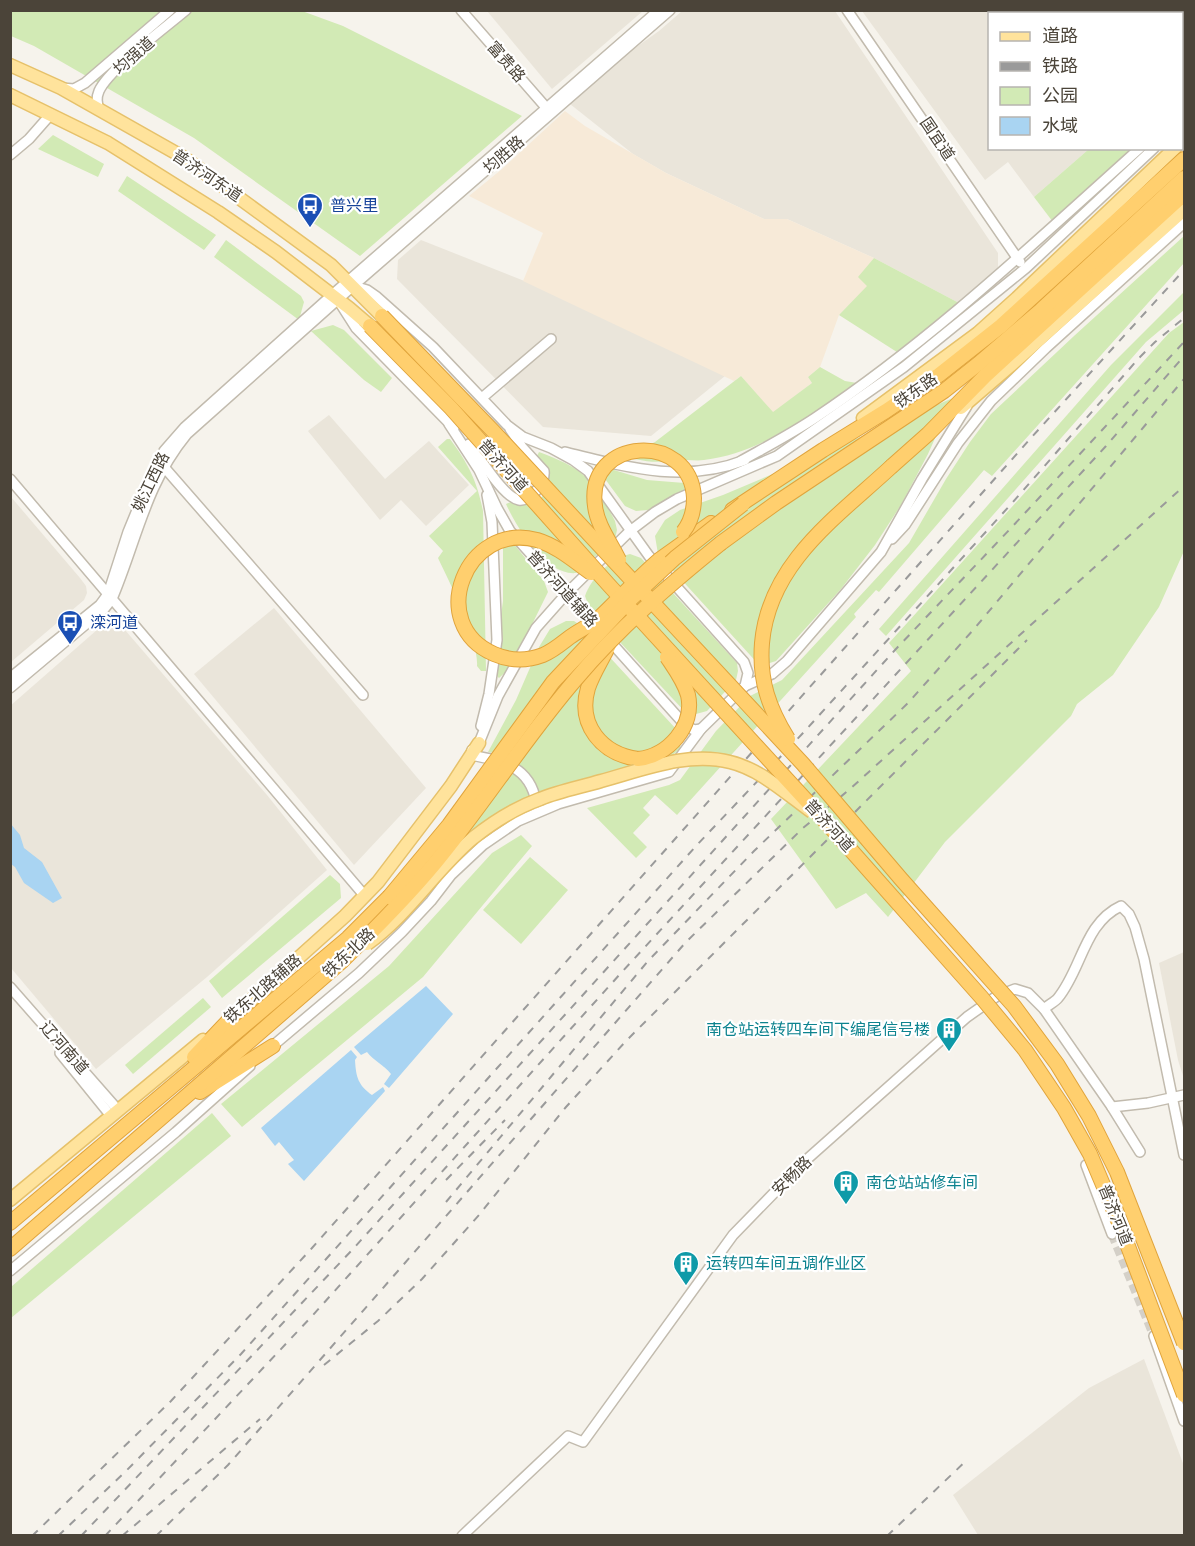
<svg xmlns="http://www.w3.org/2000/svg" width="1195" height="1546" font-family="'Alegreya Sans','Noto Sans SC',sans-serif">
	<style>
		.residential { fill: #eae5da }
		.commercial { fill: #f7ead8 }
		.green { fill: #d2eab5 }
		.water { fill: #a9d4f2 }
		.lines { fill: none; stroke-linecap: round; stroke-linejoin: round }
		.minor-tunnel { stroke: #d4d0c8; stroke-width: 9; stroke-dasharray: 9 4.5; stroke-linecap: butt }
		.minor-casing { stroke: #c2bbae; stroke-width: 12 }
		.major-casing { stroke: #e6c16a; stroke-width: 15 }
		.highway-casing { stroke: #e0a43c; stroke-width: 16 }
		.minor { stroke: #fff; stroke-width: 9 }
		.major { stroke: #ffe39c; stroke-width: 12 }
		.highway { stroke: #ffcf6e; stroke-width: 14 }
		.rail { stroke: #9a9a9a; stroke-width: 2; stroke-dasharray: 8 8; stroke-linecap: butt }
		.major-bridge-casing { stroke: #e6c16a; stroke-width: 15; stroke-linecap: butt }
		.highway-bridge-casing { stroke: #e0a43c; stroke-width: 16; stroke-linecap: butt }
		.major-bridge { stroke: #ffe39c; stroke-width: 12 }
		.highway-bridge { stroke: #ffcf6e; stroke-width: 14 }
		.labels { text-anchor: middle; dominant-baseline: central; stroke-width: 4.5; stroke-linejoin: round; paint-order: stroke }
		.street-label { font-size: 16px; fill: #4b4439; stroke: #fff }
		.transit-label { font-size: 16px; fill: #164399; stroke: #fff; text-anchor: start }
		.culture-label { font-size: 16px; fill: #0d838f; stroke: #fff; text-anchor: start }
	</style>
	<rect width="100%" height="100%" fill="#f6f3ec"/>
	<g class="residential">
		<polygon points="487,11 643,11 552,89"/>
		<polygon points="682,11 835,11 998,253 998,267 959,303 874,258 787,219 764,219 666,173 633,154 570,104 618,60 659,31"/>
		<polygon points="862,11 1184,11 1184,65 1182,68 1182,14 990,14 990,148 1089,149 1034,197 1008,162 985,180"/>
		<polygon points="421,240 575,301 725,376 651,436 543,427 397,279 398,260"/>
		<polygon points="329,415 385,479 429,441 469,485 426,526 401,500 380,520 308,431"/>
		<polygon points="11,497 80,578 86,586 87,593 84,600 11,662"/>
		<polygon points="274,608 426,788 354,865 194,674"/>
		<polygon points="106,622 119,623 267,795 327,870 207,977 96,1069 11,968 10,706"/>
		<polygon points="1184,952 1184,1079 1178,1060 1159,963"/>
		<polygon points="1144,1359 1184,1466 1184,1535 978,1535 953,1495 1089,1388"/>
	</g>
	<polygon class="commercial" points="565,111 585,126 666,173 764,219 787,219 874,258 859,277 868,286 839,315 820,367 808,377 812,383 773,413 741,376 734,381 523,281 543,233 469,196 502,169"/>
	<g class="green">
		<polygon points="11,11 302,11 343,26 522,116 360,256 194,138 34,46 11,36"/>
		<polygon points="53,135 104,164 98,177 38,149"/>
		<polygon points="1089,149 1134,149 1053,222 1034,197"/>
		<polygon points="127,176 216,235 204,250 118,191"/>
		<polygon points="1184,236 1184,263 992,476 984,470 879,592 876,590 854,614 856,617 677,815 655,795 643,808 650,815 633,833 647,847 636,858 587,808 669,785 680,780 716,731 750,696 782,680 909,543 946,479 970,442 991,414 1074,336"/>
		<polygon points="226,240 301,296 304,302 299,320 214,257"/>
		<polygon points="874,258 959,303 900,354 839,315 867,286 858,277"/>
		<polygon points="1184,292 1184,310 1146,342 886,636 879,629 1111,365"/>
		<polygon points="1184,322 1184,551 1159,607 1113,675 1077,704 1071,716 945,842 888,917 866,893 836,909 771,819 911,671 889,643 1169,333"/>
		<polygon points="333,325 344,330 392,378 381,392 364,380 311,331"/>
		<path d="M820 367 845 381 857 383C809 415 763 453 704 460 698 461 692 460 686 460 665 461 656 464 635 459L631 453 655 442 741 376 773 412 812 383 808 377Z"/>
		<polygon points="953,398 928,454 901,505 875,545 841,589 776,661 760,666 658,554 655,536 665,520 680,510 723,495"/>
		<path d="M447 439H450C468 463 477 481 483 511L486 671H481L477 666C479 641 450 583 438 558L443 551 429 536 477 491 438 447Z"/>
		<path d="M539 452C584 469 593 478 615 521L617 530 615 539 576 573C546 576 517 528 506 504L513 501 528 505 542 497C550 477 551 473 537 456Z"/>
		<polygon points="594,464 647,480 697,484 648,510 636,511 625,506"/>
		<polygon points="503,531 544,581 548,592 511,667 499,678 493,672 503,601"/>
		<path d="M630 554 641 558 737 663 738 671 736 680 707 711 696 714H687L590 610 585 596C591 578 611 558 630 554Z"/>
		<polygon points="566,621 574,621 580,625 677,730 681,739 680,749 670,757 538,794 535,782 508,755 488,752 516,700 539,647 550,629"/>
		<polygon points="512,770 524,781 532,796 492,817 471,834 469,830"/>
		<polygon points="521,835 532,846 423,977 242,1127 221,1104 389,966 492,853"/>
		<polygon points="530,857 568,890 521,944 483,910"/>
		<polygon points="330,875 340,884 341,898 222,998 209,981"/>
		<polygon points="203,998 211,1007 133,1074 125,1065"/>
		<polygon points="212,1113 231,1136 11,1318 11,1287"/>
	</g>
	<g class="water">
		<polygon points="10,823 20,835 24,848 42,862 62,898 53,903 24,883 15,867 11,864"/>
		<path d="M426 986 453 1014 389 1088 384 1084 391 1074C384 1065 374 1061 367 1052L361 1055 354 1047Z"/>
		<path d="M351 1050 357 1057 355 1060C356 1077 358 1085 372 1095L383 1087 385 1091 304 1181 288 1164 294 1160 279 1142 275 1146 261 1128Z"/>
	</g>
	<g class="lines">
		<polyline class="minor-tunnel" points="1112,1234 1154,1336"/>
		<defs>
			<g id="minor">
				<polyline points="461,10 550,112"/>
				<polyline points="847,10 1020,262"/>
				<polyline points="62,88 74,89 85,83 170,10"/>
				<path d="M99 110C97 103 96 98 99 91 109 69 165 28 186 10"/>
				<polyline points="1182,112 1184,109"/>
				<polyline points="1182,125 1184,122"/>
				<polyline points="10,155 29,139 51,114"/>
				<polyline points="354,286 367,290 377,297 433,347 507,425 523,437 551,448 573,460 588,471 649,556 744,662 748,673 745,686"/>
				<polyline points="340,303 356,328 454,428"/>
				<polyline points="483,397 551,339"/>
				<polyline points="449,424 479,470 497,508 510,531 596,626"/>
				<path d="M469 444C480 457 503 497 519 500 526 501 531 496 536 491 541 486 545 478 544 471L522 447 510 429"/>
				<path d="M565 452C626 467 684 484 745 460"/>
				<path d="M741 461C766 447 791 434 815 418 932 340 1035 242 1140 148"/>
				<polyline points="164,467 363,695"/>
				<polyline points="10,479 364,895"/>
				<polyline points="892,539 905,525 958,443 991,401 1046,348 1184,223"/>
				<polyline points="608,639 685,725 694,730 701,729"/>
				<polyline points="10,678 100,605 108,594 128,532 151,476 164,451 185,427 332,295 659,10"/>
				<path d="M10 688 104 609 112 599C137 540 145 485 187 434L353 286 670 10"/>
				<polyline points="481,726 489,694 497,640 492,522 487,495"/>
				<polyline points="479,743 498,696 536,628 567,593 630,531 655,512 677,499 777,456 904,367 1026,268 1154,148"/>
				<path d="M472 750 471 755C502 761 530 766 536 802L534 805"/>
				<polyline points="10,987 118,1110"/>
				<path d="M1044 1009C1048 1005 1055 1002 1058 998 1082 969 1084 923 1121 906L1129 914 1135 927 1144 959 1184 1155"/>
				<polyline points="269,1049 359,973 402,932 431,901 451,875 483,845 518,821 558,804 669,772 701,729 745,686 772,674 787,661 881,552 922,479 967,406"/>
				<polyline points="60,1053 111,1116"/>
				<polyline points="1112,1107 1148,1103 1184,1095"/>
				<polyline points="1086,1165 1112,1234"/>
				<polyline points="10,1271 176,1132 250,1066"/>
				<polyline points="1154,1336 1184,1421"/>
				<polyline points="462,1536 568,1436 583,1442 733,1235 805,1161 967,1017 997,996 1015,989 1028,993 1044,1009 1112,1107 1140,1152"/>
			</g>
			<g id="major">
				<polyline points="10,65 61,88 183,157 331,265 382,316"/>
				<polyline points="10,95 108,143 218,212 276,252 349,308 370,326"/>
				<polyline points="1182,142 1184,139"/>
				<polyline points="961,408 1010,366 1184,210"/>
				<polyline points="863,418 978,333 1017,298 1175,148"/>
				<polyline points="227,1022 345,916 378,882 451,786 479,743"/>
				<polyline points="10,1200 203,1040"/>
			</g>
			<g id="highway">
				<polyline points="892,466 928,434 985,376 1184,194"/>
				<polyline points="732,510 823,450 886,411 939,375 1001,326 1184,159"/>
				<polyline points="721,543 776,503 944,391 978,364 1041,310 1184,178"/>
				<polyline points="659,560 711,523"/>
				<path d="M609 645C602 660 593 673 588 688 577 725 602 754 638 759"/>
				<polyline points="194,1057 232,1017"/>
				<polyline points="200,1092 273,1046"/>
				<polyline points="10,1223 348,938 389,897"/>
				<path d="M10 1249C121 1153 231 1057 341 962"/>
			</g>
		</defs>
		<use href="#minor" class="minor-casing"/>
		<use href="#major" class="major-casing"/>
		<use href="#highway" class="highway-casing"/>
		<use href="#minor" class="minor"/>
		<use href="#major" class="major"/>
		<use href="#highway" class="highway"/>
		<g class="rail">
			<polyline points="446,1180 505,1120"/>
			<polyline points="446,1202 648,961 754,851 908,703 974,629 1184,379"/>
			<polyline points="324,1365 378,1321 422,1279 479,1215 566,1107 626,1041 1027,640"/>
			<polyline points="32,1536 171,1401 312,1248 1030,439 1184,270"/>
			<polyline points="58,1536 127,1470 241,1354 696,846 803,733 1013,502 1139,358 1155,342 1184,318"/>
			<polyline points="81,1536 353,1249 895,650 1011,528 1184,342"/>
			<polyline points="105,1536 313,1315 621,973 1106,446 1184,356"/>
			<polyline points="122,1536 260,1419"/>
			<polyline points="156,1536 228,1465 686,942 803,828 850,789 1184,486"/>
			<polyline points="887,1536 968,1459"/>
		</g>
		<defs>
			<path id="major-bridge" d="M367 944C408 915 435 870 473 838 493 822 515 808 540 799 559 791 581 787 601 781 642 770 688 751 730 762 760 769 787 794 812 812"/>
			<g id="highway-bridge">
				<polyline points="382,316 493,431 803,764 901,879 1014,1006 1057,1064 1089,1116 1117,1172 1184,1343"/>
				<polyline points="370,326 451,408 608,584 826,822 982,998 1025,1050 1064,1108 1090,1154 1120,1225 1184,1395"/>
				<path d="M619 560C611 543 597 525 595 506 585 436 691 431 694 498 694 511 691 522 683 532"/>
				<path d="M591 573C574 561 557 546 537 540 466 521 425 624 494 654 510 661 527 661 543 655 553 651 561 644 570 637 580 630 591 625 600 617 620 598 638 578 659 560"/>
				<path d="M788 739C769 708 759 681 762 643 769 563 837 517 892 466"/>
				<path d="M638 759C668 756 695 726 688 695 684 681 675 669 667 657"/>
				<polyline points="389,897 449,825 553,682 630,600 675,558 743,504"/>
				<path d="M341 962C374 930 406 898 435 863 484 804 525 738 576 679 619 628 669 585 721 543"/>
			</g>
		</defs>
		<use href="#major-bridge" class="major-bridge-casing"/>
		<use href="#highway-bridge" class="highway-bridge-casing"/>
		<use href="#major-bridge" class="major-bridge"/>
		<use href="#highway-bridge" class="highway-bridge"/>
	</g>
	<defs>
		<symbol id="bus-pin" viewBox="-11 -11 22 30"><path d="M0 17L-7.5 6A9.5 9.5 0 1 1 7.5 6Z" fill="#1a4fb4" stroke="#fff"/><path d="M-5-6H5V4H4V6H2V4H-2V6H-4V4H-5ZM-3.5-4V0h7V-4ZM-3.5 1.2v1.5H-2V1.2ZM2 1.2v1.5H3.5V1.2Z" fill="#fff"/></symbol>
		<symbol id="building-pin" viewBox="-11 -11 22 30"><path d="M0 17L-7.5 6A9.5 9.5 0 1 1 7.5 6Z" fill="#0f9aa8" stroke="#fff"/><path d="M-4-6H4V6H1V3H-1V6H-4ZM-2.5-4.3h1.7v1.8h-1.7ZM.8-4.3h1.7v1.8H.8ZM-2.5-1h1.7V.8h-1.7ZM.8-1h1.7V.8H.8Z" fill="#fff"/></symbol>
	</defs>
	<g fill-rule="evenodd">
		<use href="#bus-pin" x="295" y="191" width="30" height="40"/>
		<use href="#bus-pin" x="55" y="608" width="30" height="40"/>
		<use href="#building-pin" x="934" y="1015" width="30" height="40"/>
		<use href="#building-pin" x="831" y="1168" width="30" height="40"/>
		<use href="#building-pin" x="671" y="1249" width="30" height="40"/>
	</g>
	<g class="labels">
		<g class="street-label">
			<text transform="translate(134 56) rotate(-41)">均强道</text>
			<text transform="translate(506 62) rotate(49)">富贵路</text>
			<text transform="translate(937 139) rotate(56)">国宜道</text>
			<text transform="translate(504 155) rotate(-41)">均胜路</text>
			<text transform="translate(207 176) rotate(34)">普济河东道</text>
			<text transform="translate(916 391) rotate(-35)">铁东路</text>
			<text transform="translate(503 466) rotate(48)">普济河道</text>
			<text transform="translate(151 482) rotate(-64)">姚江西路</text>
			<text transform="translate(562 589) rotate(48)">普济河道辅路</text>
			<text transform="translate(829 826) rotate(48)">普济河道</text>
			<text transform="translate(349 953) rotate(-43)">铁东北路</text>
			<text transform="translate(263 989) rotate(-41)">铁东北路辅路</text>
			<text transform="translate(64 1048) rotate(49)">辽河南道</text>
			<text transform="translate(792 1176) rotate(-45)">安畅路</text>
			<text transform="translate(1115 1215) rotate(68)">普济河道</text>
		</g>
		<g class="transit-label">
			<text x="330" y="206">普兴里</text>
			<text x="90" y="623">滦河道</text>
		</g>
		<g class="culture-label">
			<text x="930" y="1030" text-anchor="end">南仓站运转四车间下编尾信号楼</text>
			<text x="866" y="1183">南仓站站修车间</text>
			<text x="706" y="1264">运转四车间五调作业区</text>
		</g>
	</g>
	<rect width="1195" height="1546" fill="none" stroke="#4b4439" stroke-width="24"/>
	<rect x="988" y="12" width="195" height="138" fill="#ffffff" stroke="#b7b4b0" stroke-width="1.5"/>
	<rect x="1000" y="32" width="30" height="9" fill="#ffe39c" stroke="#b7b4b0" stroke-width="1.5"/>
	<text x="1042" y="42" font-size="18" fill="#4b4439">道路</text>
	<rect x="1000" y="62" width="30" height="9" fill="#9a9a9a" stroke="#b7b4b0" stroke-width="1.5"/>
	<text x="1042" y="72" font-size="18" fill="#4b4439">铁路</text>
	<rect x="1000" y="87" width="30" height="18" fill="#d2eab5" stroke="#b7b4b0" stroke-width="1.5"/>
	<text x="1042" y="102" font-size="18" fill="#4b4439">公园</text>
	<rect x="1000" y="117" width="30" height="18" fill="#a9d4f2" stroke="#b7b4b0" stroke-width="1.5"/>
	<text x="1042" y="132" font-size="18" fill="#4b4439">水域</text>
</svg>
